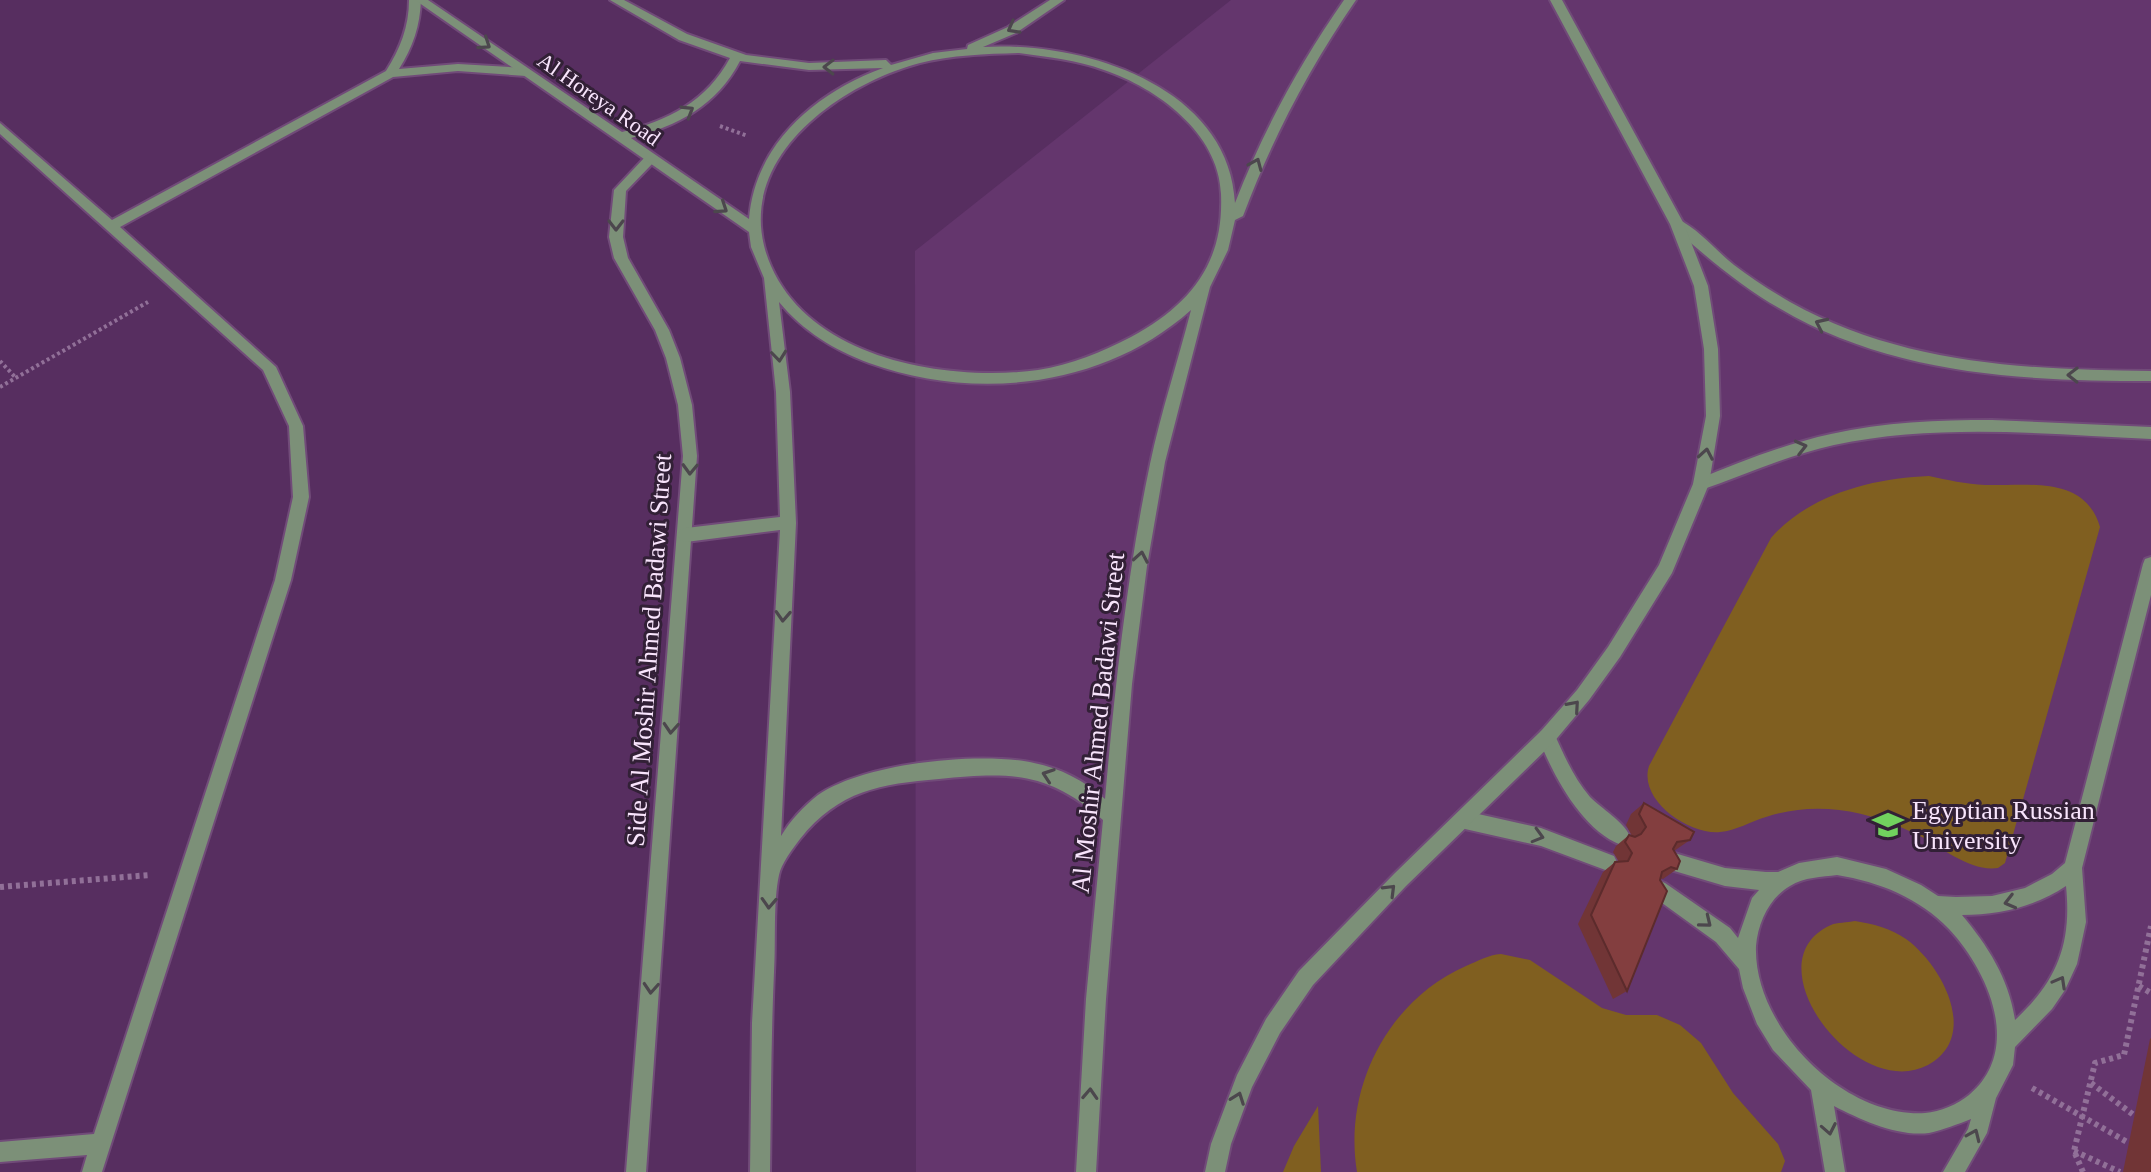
<svg xmlns="http://www.w3.org/2000/svg" width="2151" height="1172" font-family="'Times New Roman',serif">
	<style>
		.built { fill: #64366d }
		.green { fill: #805f20 }
		.lines { fill: none; stroke-linecap: round; stroke-linejoin: round }
		.service-casing { stroke: #714b79; stroke-width: 4 }
		.minor-casing { stroke: #714b79; stroke-width: 4 }
		.tertiary-casing { stroke: #714b79; stroke-width: 4 }
		.path-far1 { stroke: #917098; stroke-width: 4; stroke-dasharray: 3 3; stroke-linecap: butt }
		.path { stroke: #917098; stroke-width: 6; stroke-dasharray: 4 4; stroke-linecap: butt }
		.service { fill: #7c9078; fill-rule: evenodd }
		.minor { fill: #7c9078; fill-rule: evenodd }
		.tertiary { fill: #7c9078; fill-rule: evenodd }
		.wall { fill: #713536 }
		.building { fill: #833e3f; stroke: #5c2b2c; stroke-width: 2 }
		.oneway { stroke: #4c474d }
		.labels { text-anchor: middle; dominant-baseline: central; stroke-width: 6; stroke-linejoin: round; paint-order: stroke }
		.far-street-label { font-size: 22px; fill: #f8e4fc; stroke: #322036 }
		.street-label { font-size: 26px; fill: #f8e4fc; stroke: #322036 }
		.poi-label { font-size: 26px; fill: #f8e4fc; stroke: #322036; text-anchor: start }
	</style>
	<rect width="100%" height="100%" fill="#572e60"/>
	<polygon class="built" points="1231,0 2151,0 2151,1172 916,1172 915,251"/>
	<g class="green">
		<path d="M1929 476C1947 480 1966 484 1985 485 2027 486 2085 475 2100 527L2005 863 1998 868C1971 872 1944 849 1920 836 1895 824 1868 813 1839 810 1815 807 1790 809 1766 817 1751 821 1736 831 1720 832 1689 835 1638 800 1649 766L1771 538C1808 495 1873 478 1929 476Z"/>
		<path d="M1855 921C1873 924 1890 928 1906 939 1941 964 1981 1036 1928 1065 1856 1103 1749 961 1831 925 1837 922 1847 923 1855 921Z"/>
		<path d="M1501 954 1530 960 1602 1008 1626 1015H1657L1680 1025 1701 1043 1733 1093 1778 1144 1785 1161 1781 1172H1357C1343 1088 1388 1000 1466 966 1478 961 1488 955 1501 954Z"/>
		<polygon points="1318,1106 1321,1172 1283,1172 1294,1146"/>
	</g>
	<g class="lines">
		<defs>
			<g id="service">
				<path d="M1677 219C1698 228 1716 251 1734 265 1751 278 1771 291 1790 302 1901 364 2026 370 2151 371V381C2023 381 1892 375 1779 308 1740 286 1706 256 1672 227V221Z"/>
				<path d="M1992 420 2151 427V439C2046 434 1938 423 1834 445 1788 455 1745 475 1701 490L1693 484 1696 480C1740 462 1785 444 1831 434 1884 422 1938 420 1992 420Z"/>
				<path d="M2151 557V595L2082 868 2086 922 2077 964 2065 990 2052 1009 2015 1047 2013 1065 1996 1098 1987 1133 1965 1172H1943L1968 1129 1971 1119C1958 1124 1943 1130 1929 1133 1898 1137 1861 1120 1834 1106L1845 1172H1825L1811 1090 1773 1050 1757 1024 1743 988 1739 969 1716 942 1651 895 1649 889 1651 883 1658 880 1665 883 1730 928 1738 938 1752 898 1759 890 1725 886 1671 870 1665 867 1662 861 1665 855 1671 852 1725 868 1766 872H1778L1799 863 1837 857 1886 869 1921 885 1938 896 1956 897 1992 896 2025 888 2052 874 2065 863 2143 564 2145 559ZM1837 875C1880 882 1919 898 1949 929 1989 972 2023 1050 1969 1095 1958 1104 1940 1112 1925 1113 1844 1118 1753 1027 1756 946 1758 923 1769 898 1790 886 1804 877 1822 877 1837 875ZM2066 886C2072 944 2057 981 2015 1020 2009 979 1988 946 1962 915 2000 915 2034 907 2066 886Z"/>
				<path d="M1547 729 1553 731C1564 755 1573 777 1590 797 1602 809 1623 821 1630 836L1627 842 1621 845C1581 829 1553 775 1538 737L1541 731Z"/>
				<polygon points="1465,811 1541,828 1614,856 1617,862 1614,868 1608,871 1541,846 1465,829 1459,826 1456,820 1459,814"/>
			</g>
			<g id="minor">
				<path d="M409 0H421C420 26 413 47 399 69L458 64 526 68 532 72 526 76 458 71 393 77 120 227 276 367 303 426 309 497 291 580 102 1172H82L87 1155 0 1162V1142L94 1134 275 580 293 497 289 426 263 370 0 134V123L112 220 386 71C400 49 409 27 409 0Z"/>
				<polygon points="1550,0 1562,0 1684,224 1708,286 1718,349 1720,416 1709,484 1672,573 1620,657 1589,700 1553,743 1406,886 1313,985 1280,1033 1252,1087 1231,1144 1225,1172 1205,1172 1211,1144 1237,1075 1266,1019 1299,971 1394,874 1541,731 1577,690 1608,647 1659,565 1693,484 1706,416 1704,349 1694,286 1670,224"/>
				<polygon points="650,155 654,156 654,162 626,191 623,237 628,258 669,330 680,358 692,405 697,456 646,1172 626,1172 683,456 678,405 666,358 655,330 614,258 609,237 614,190 646,156"/>
			</g>
			<path id="tertiary" d="M415 0H428L622 132C668 121 707 101 730 58L679 40 610 0H624L687 34 746 55 809 63 886 60 891 65 933 53 967 49 968 45 1008 27 1050 0H1064L1016 33 983 47C1081 41 1229 85 1235 203 1263 131 1300 63 1344 0H1356C1309 68 1272 139 1243 216L1235 220 1228 250 1210 287 1165 462 1147 566 1132 684 1106 999 1096 1172H1076L1086 999 1103 820C1048 771 1009 772 939 779 881 784 839 790 800 839 793 848 781 864 779 875 773 902 776 943 774 972 771 1038 771 1105 770 1172H750L752 1023 780 530 686 542 680 540 678 535 680 530 686 528 780 517 776 392 764 278 751 247 749 232ZM1019 53C1048 57 1077 60 1104 70 1157 88 1219 133 1221 194 1224 264 1190 305 1131 337 1102 352 1071 365 1038 370 948 382 812 360 771 266 727 165 834 86 920 63 952 55 986 54 1019 53ZM740 61 809 70 883 68C815 93 755 144 749 219L631 138C678 126 717 105 740 61ZM779 302C803 331 834 350 869 363 976 402 1105 387 1191 310 1178 361 1161 412 1150 464 1127 574 1115 686 1105 799 1085 781 1060 768 1034 763 980 751 864 763 818 795 804 806 790 821 781 836L796 523 790 392Z"/>
		</defs>
		<use href="#service" class="service-casing"/>
		<use href="#minor" class="minor-casing"/>
		<use href="#tertiary" class="tertiary-casing"/>
		<g class="path-far1">
			<polyline points="720,126 748,136"/>
			<polyline points="0,361 16,378"/>
			<polyline points="0,387 148,302"/>
		</g>
		<g class="path">
			<polyline points="0,887 150,875"/>
			<polyline points="2139,986 2151,993"/>
			<polyline points="2091,1083 2135,1116"/>
			<polyline points="2032,1088 2129,1143"/>
			<polyline points="2074,1151 2120,1172"/>
			<polyline points="2083,1172 2074,1151 2095,1063 2124,1055 2151,926"/>
		</g>
		<use href="#service" class="service"/>
		<use href="#minor" class="minor"/>
		<use href="#tertiary" class="tertiary"/>
	</g>
	<g class="wall">
		<polygon points="1644,803 1690,840 1674,851 1677,869 1663,879 1660,878 1627,991 1613,999 1578,924 1603,872 1615,862 1619,862 1613,852 1616,846 1629,835 1632,836 1626,825 1631,814"/>
		<polygon points="2151,1038 2151,1172 2123,1172 2150,1039"/>
	</g>
	<polygon class="building" points="1644,803 1694,832 1690,840 1677,842 1673,849 1680,861 1677,869 1671,867 1662,872 1660,880 1667,891 1627,991 1591,915 1615,862 1628,861 1632,853 1625,842 1629,835 1635,837 1641,834 1646,827 1639,814"/>
	<defs><path id="oneway-chevron" d="M-2-3.5L2.5 0L-2 3.5" fill="none" stroke-width="1.6" stroke-linecap="round" stroke-linejoin="round" transform="scale(2)"/></defs>
	<g class="oneway">
		<use href="#oneway-chevron" transform="translate(1013 28) rotate(151)"/>
		<use href="#oneway-chevron" transform="translate(485 44) rotate(34)"/>
		<use href="#oneway-chevron" transform="translate(829 67) rotate(-179)"/>
		<use href="#oneway-chevron" transform="translate(688 111) rotate(-31)"/>
		<use href="#oneway-chevron" transform="translate(1256 164) rotate(-67)"/>
		<use href="#oneway-chevron" transform="translate(722 208) rotate(34)"/>
		<use href="#oneway-chevron" transform="translate(616 225) rotate(90)"/>
		<use href="#oneway-chevron" transform="translate(1821 324) rotate(-155)"/>
		<use href="#oneway-chevron" transform="translate(779 356) rotate(84)"/>
		<use href="#oneway-chevron" transform="translate(2073 375) rotate(-179)"/>
		<use href="#oneway-chevron" transform="translate(1801 447) rotate(-14)"/>
		<use href="#oneway-chevron" transform="translate(1706 454) rotate(-80)"/>
		<use href="#oneway-chevron" transform="translate(690 469) rotate(92)"/>
		<use href="#oneway-chevron" transform="translate(1141 557) rotate(-80)"/>
		<use href="#oneway-chevron" transform="translate(783 616) rotate(93)"/>
		<use href="#oneway-chevron" transform="translate(1574 706) rotate(-49)"/>
		<use href="#oneway-chevron" transform="translate(671 728) rotate(94)"/>
		<use href="#oneway-chevron" transform="translate(1048 775) rotate(-161)"/>
		<use href="#oneway-chevron" transform="translate(1538 836) rotate(16)"/>
		<use href="#oneway-chevron" transform="translate(1390 890) rotate(-45)"/>
		<use href="#oneway-chevron" transform="translate(2010 902) rotate(166)"/>
		<use href="#oneway-chevron" transform="translate(769 903) rotate(93)"/>
		<use href="#oneway-chevron" transform="translate(1706 922) rotate(39)"/>
		<use href="#oneway-chevron" transform="translate(2060 982) rotate(-61)"/>
		<use href="#oneway-chevron" transform="translate(651 988) rotate(94)"/>
		<use href="#oneway-chevron" transform="translate(1090 1094) rotate(-87)"/>
		<use href="#oneway-chevron" transform="translate(1238 1098) rotate(-70)"/>
		<use href="#oneway-chevron" transform="translate(1829 1129) rotate(79)"/>
		<use href="#oneway-chevron" transform="translate(1974 1135) rotate(-66)"/>
	</g>
	<defs>
		<symbol id="university-bare" viewBox="-9 -9 18 18"><path d="M0-5L7-2L0 1L-7-2ZM-4 1L0 2.5L4 1V4Q0 6-4 4Z" fill="#71d25e" stroke="#322036" stroke-width="2.5" paint-order="stroke"/></symbol>
	</defs>
	<g fill-rule="evenodd">
		<use href="#university-bare" x="1866" y="803" width="44" height="44"/>
	</g>
	<g class="labels">
		<g class="far-street-label">
			<text transform="translate(599 99) rotate(35)">Al Horeya Road</text>
		</g>
		<g class="street-label">
			<text transform="translate(649 650) rotate(-86)">Side Al Moshir Ahmed Badawi Street</text>
			<text transform="translate(1098 723) rotate(-84)">Al Moshir Ahmed Badawi Street</text>
		</g>
		<g class="poi-label">
			<text x="1912" y="810">Egyptian Russian<tspan x="1912" dy="30">University</tspan></text>
		</g>
	</g>
</svg>
